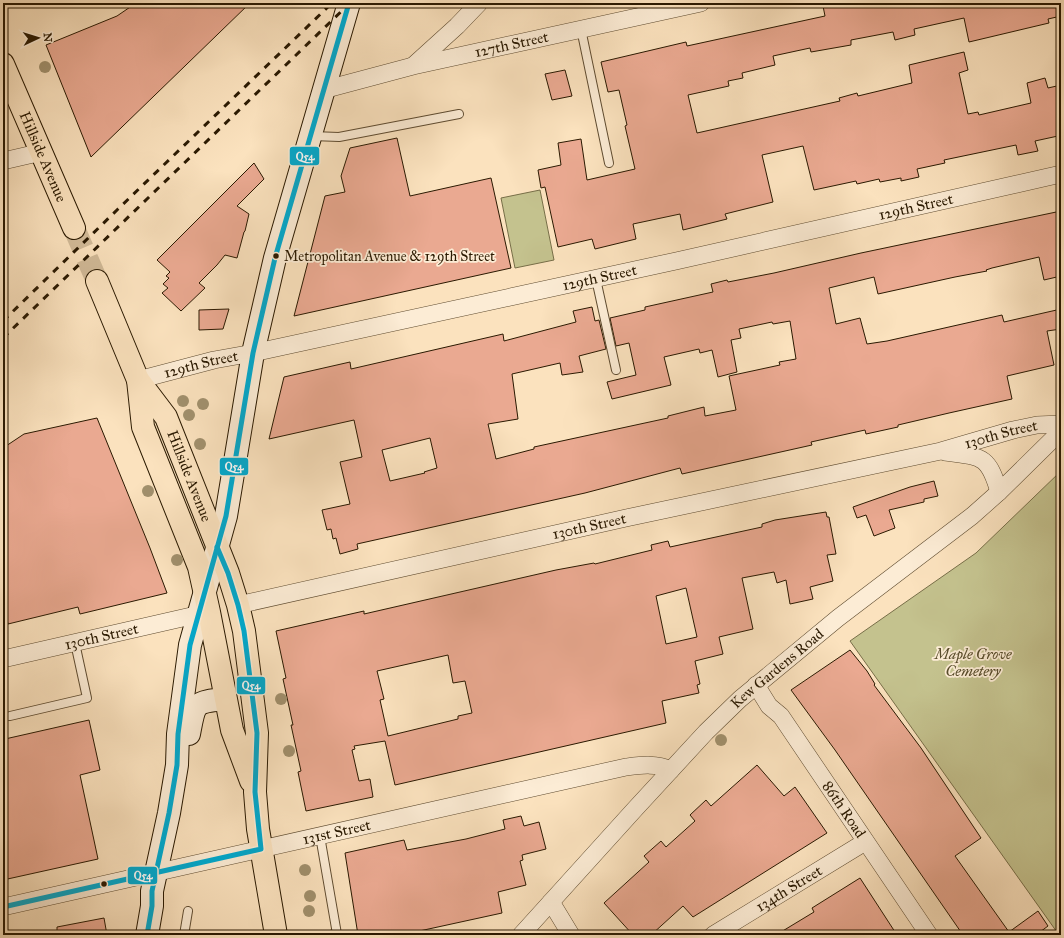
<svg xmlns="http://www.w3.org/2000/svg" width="1064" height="938" font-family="'IM FELL Great Primer',serif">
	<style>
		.green { fill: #c4c28e; stroke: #776e48 }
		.building { fill: #eaa991; stroke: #2a1901; fill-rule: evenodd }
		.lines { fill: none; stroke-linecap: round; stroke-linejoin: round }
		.primary-tunnel { stroke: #d1ba98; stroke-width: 22; stroke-dasharray: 22 11; stroke-linecap: butt }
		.service-casing { stroke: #5e4b30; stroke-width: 10 }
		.minor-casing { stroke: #5e4b30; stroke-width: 18 }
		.secondary-casing { stroke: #2a1901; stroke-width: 24 }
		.primary-casing { stroke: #2a1901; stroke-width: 24 }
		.service { stroke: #fcecd5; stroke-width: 8 }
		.minor { stroke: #fcecd5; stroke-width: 17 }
		.secondary { stroke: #fcecd5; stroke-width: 22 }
		.primary { stroke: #fbe2be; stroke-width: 22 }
		.rail { stroke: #2a1901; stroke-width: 3; stroke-dasharray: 7 7; stroke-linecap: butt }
		.bus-1-casing { stroke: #fcecd5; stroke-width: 8 }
		.bus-1 { stroke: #00a9ce; stroke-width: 5 }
		.tree { fill: #a1906d }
		.bus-dot { fill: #2a1901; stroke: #fcecd5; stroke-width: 1.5 }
		.labels { text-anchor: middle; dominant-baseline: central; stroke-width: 3.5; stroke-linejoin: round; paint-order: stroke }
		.bus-label { font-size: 14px; fill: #2a1901; stroke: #fcecd5; text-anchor: start }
		.street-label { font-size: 15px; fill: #2a1901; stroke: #fcecd5 }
		.park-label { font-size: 15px; font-style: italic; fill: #584c2b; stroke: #fcecd5 }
		.line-badge { stroke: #fcecd5; stroke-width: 1.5 }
		.badge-label { font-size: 11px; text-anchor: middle; font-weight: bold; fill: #fff }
	</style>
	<rect width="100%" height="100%" fill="#fbe2be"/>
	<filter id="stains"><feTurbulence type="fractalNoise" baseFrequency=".005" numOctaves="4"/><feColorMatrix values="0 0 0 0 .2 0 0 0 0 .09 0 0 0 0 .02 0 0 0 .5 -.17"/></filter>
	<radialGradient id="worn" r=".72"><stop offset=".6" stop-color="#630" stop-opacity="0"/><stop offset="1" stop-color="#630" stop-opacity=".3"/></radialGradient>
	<g class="green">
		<polygon points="540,190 554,260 515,268 501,198"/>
		<polygon points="1061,471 1061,935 1059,935 850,641 976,553"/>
	</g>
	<g class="building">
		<polygon points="136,3 250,3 91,157 46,45 117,16"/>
		<polygon points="839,3 1061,3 1061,16 1048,19 1049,23 969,42 964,18 914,29 915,35 895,40 893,32 851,40 851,45 811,52 810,48 773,56 775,65 742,73 743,78 728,81 729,86 688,95 697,133 840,101 839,98 857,93 858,96 912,83 909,65 964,52 968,70 959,73 968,114 978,112 979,115 1031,103 1027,83 1045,78 1048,88 1061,85 1061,130 1057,131 1058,136 1035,141 1038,151 1018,155 1016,145 944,160 945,163 917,169 919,177 901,181 901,178 880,182 879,179 857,184 856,181 814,190 803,146 762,155 773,202 725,214 727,219 683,230 680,214 633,224 636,239 595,249 592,239 558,247 545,187 541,188 538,170 561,165 558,143 581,139 587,180 635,169 625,126 627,125 619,90 608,92 601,62 686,42 687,46 825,16 823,6"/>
		<polygon points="565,70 572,96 552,100 545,74"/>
		<polygon points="397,138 410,196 491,178 511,268 294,316 325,196 345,192 341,176 350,148"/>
		<polygon points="254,163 264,179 237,206 249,214 245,231 244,232 237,258 225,255 217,265 199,283 205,288 181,311 162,293 168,288 163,284 169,278 166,276 170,272 157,260"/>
		<path d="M1061 211V276L1044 280 1039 257 992 268 986 270 987 271 955 277 878 294 874 277 829 288 836 324 860 318 867 344 887 341 1002 315 1004 322 1061 309V329L1047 331 1054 365 1007 376 1012 399 949 413 898 425V427L866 434 865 430 811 442 812 445 682 474 680 468 585 493 357 544 358 549 340 554 336 538 333 539 331 529 327 530 322 510 350 504 340 462 362 457 354 420 269 439 284 377 350 362 351 369 503 334 504 341 576 322 573 311 592 307 595 321 599 320 606 349 579 356 583 372 562 375 560 363 512 374 518 419 488 424 496 459 534 449V447L668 418V416L704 407 705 416 736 410 729 376 780 365 779 362 796 359 790 321 773 324 772 322 739 329 741 338 731 340 737 372 718 377 712 350 700 353 699 349 664 357 671 385 612 399 607 382 636 375 629 343 616 346 610 318 645 310V307L713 292 711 284 727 280 728 282 774 273 861 253ZM430 438 437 468 424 472 425 473 390 481 382 450Z"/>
		<polygon points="229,309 223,329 199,330 199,310"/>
		<polygon points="97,418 150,548 167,593 80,614 78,607 8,624 3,601 3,448 24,434"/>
		<polygon points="934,481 938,496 924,499 924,502 889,510 895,528 874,536 866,515 857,518 853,507 910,487"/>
		<path d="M826 512 827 517H829L836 554 827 555 833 581 810 587 813 599 790 604 786 580 777 583 774 572 742 578 753 629 719 637 723 654 695 661 700 684 697 685 699 693 662 701 666 723 395 785 385 741 354 746 355 749 352 750 359 781 370 779 373 797 306 811 298 772 301 771 291 725H293L283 679 286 678 276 631 364 611V614L556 570 594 563 595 564 652 550 651 545 668 541 670 547 762 527V524L775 520ZM686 588 697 637 666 644 656 596ZM448 655 453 683 465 681 472 713 458 716V719L388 736 380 700 384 699 377 671Z"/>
		<polygon points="850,650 867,671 875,684 874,685 921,748 981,838 955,856 1009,932 1038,911 1048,926 1036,935 963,935 835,750 791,690"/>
		<polygon points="89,720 100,770 80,775 98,859 3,880 3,746 6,746 5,739"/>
		<polygon points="757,765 784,796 795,787 827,833 693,917 683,906 651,935 633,935 604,903 649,862 644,856 661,841 666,847 695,821 690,815 706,800 711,806"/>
		<polygon points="521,816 524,826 539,822 546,849 522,855 523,860 520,861 526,885 498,892 502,913 424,930 415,932 416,935 358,935 345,853 404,840 407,850 466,839 505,829 503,820"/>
		<polygon points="860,878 897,935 776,935 814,912 812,908"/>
		<polygon points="104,918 107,935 57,935 57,927"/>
	</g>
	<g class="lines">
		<polyline class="primary-tunnel" points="74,228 97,281"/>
		<defs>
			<g id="service">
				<polyline points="581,29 609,163"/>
				<polyline points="312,136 339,137 459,114"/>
				<polyline points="596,279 616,370"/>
				<polyline points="10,716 87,698 75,643"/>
				<polyline points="320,836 337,934 330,935"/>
				<polyline points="184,935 188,911"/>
			</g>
			<g id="minor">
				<polyline points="414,65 457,26 479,3"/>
				<path id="s1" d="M323 90 413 66 701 3"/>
				<polyline points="3,161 42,152"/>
				<path id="s2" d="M138 380 214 360 253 353 676 261 1061 174"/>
				<path d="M945 452C981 457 988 454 999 492"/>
				<path id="s3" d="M238 605 626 518 941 451 1013 430 1037 425 1061 424"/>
				<path id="s4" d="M3 659 200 614"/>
				<path id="s5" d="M756 685 769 706 781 716 929 935"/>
				<polyline points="551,902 571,935"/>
				<path id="s6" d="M3 907 626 767C642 765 656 763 671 770"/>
				<path id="s7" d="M521 935 635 809 706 732 740 699 838 618 972 516 999 492 1061 431"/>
				<path id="s8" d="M713 935 865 842"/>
			</g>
			<g id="secondary">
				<path d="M189 734C195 703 193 702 225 699"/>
				<polyline points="147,935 152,906 152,891 169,813 177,765 178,734 190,645 226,516 253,353 275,258 349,3"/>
			</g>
			<g id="primary">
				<path id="s9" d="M3 64 74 228"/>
				<path id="s10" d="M97 281 138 380 166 417 228 573 238 605 244 631 257 733 255 792 258 829 276 935"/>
				<polyline points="138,380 143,427 199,567 209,612 232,730 251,781"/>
			</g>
		</defs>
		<use href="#service" class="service-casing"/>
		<use href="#minor" class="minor-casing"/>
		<use href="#secondary" class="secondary-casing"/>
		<use href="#primary" class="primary-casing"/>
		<use href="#service" class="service"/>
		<use href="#minor" class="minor"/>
		<use href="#secondary" class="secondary"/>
		<use href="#primary" class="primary"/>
		<g class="rail">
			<polyline points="3,321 118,209 332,3"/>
			<polyline points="3,338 350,3"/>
		</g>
		<defs>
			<g id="bus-1">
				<polyline points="3,907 261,849 255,792 257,733 244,631 238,605 228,573 217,547"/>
				<polyline points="147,935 152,906 152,891 169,813 177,765 178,734 190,645 226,516 253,353 275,258 349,3"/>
			</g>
		</defs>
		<use href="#bus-1" class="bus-1-casing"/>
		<use href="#bus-1" class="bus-1"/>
	</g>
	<g class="tree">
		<circle cx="45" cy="67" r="6"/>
		<circle cx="183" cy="401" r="6"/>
		<circle cx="203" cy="404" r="6"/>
		<circle cx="189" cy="415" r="6"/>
		<circle cx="200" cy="444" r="6"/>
		<circle cx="148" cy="491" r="6"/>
		<circle cx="177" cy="560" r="6"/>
		<circle cx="281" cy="699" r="6"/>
		<circle cx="721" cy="740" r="6"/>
		<circle cx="289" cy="751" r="6"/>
		<circle cx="305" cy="870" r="6"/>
		<circle cx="310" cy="896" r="6"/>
		<circle cx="309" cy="911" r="6"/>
	</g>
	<g class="bus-dot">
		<circle cx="276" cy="256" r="3.5"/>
		<circle cx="104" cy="884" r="3.5"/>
	</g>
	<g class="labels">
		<g class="bus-label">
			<text x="284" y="256">Metropolitan Avenue &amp; 129th Street</text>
		</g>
		<g class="street-label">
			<text stroke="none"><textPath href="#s1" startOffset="194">127th Street</textPath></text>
			<text stroke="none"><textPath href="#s9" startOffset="101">Hillside Avenue</textPath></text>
			<text stroke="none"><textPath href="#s2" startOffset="797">129th Street</textPath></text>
			<text stroke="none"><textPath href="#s2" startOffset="473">129th Street</textPath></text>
			<text stroke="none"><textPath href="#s2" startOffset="65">129th Street</textPath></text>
			<text stroke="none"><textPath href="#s3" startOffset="782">130th Street</textPath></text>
			<text stroke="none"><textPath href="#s10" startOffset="217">Hillside Avenue</textPath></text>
			<text stroke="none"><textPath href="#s3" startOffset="360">130th Street</textPath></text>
			<text stroke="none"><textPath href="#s4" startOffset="101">130th Street</textPath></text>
			<text stroke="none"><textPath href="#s7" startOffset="370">Kew Gardens Road</textPath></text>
			<text stroke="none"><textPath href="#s5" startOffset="153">86th Road</textPath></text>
			<text stroke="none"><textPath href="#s6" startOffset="342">131st Street</textPath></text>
			<text stroke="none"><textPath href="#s8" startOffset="89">134th Street</textPath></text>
		</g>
		<g class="park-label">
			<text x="973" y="654">Maple Grove<tspan x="973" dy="17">Cemetery</tspan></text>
		</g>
	</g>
	<g class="line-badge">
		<rect x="289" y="146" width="31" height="20" rx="4" fill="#00a9ce"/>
		<rect x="219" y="457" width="30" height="19" rx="4" fill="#00a9ce"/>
		<rect x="236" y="676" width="30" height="19" rx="4" fill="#00a9ce"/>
		<rect x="127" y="866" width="31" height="19" rx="4" fill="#00a9ce"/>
	</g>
	<g class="badge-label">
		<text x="305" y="160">Q54</text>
		<text x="234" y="470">Q54</text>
		<text x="251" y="689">Q54</text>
		<text x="143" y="879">Q54</text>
	</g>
	<rect width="1064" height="938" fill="none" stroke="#fbe2be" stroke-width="16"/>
	<rect x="4" y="4" width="1056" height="930" fill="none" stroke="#2a1901" stroke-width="2"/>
	<rect x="8" y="8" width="1048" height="922" fill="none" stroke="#2a1901"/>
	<g transform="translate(38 38) rotate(86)" stroke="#fcecd5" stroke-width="3" paint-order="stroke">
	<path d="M0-3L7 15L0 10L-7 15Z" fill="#2a1901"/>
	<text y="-6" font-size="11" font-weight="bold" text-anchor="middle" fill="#2a1901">N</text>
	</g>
	<rect width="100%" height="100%" filter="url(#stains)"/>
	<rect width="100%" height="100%" fill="url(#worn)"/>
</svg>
